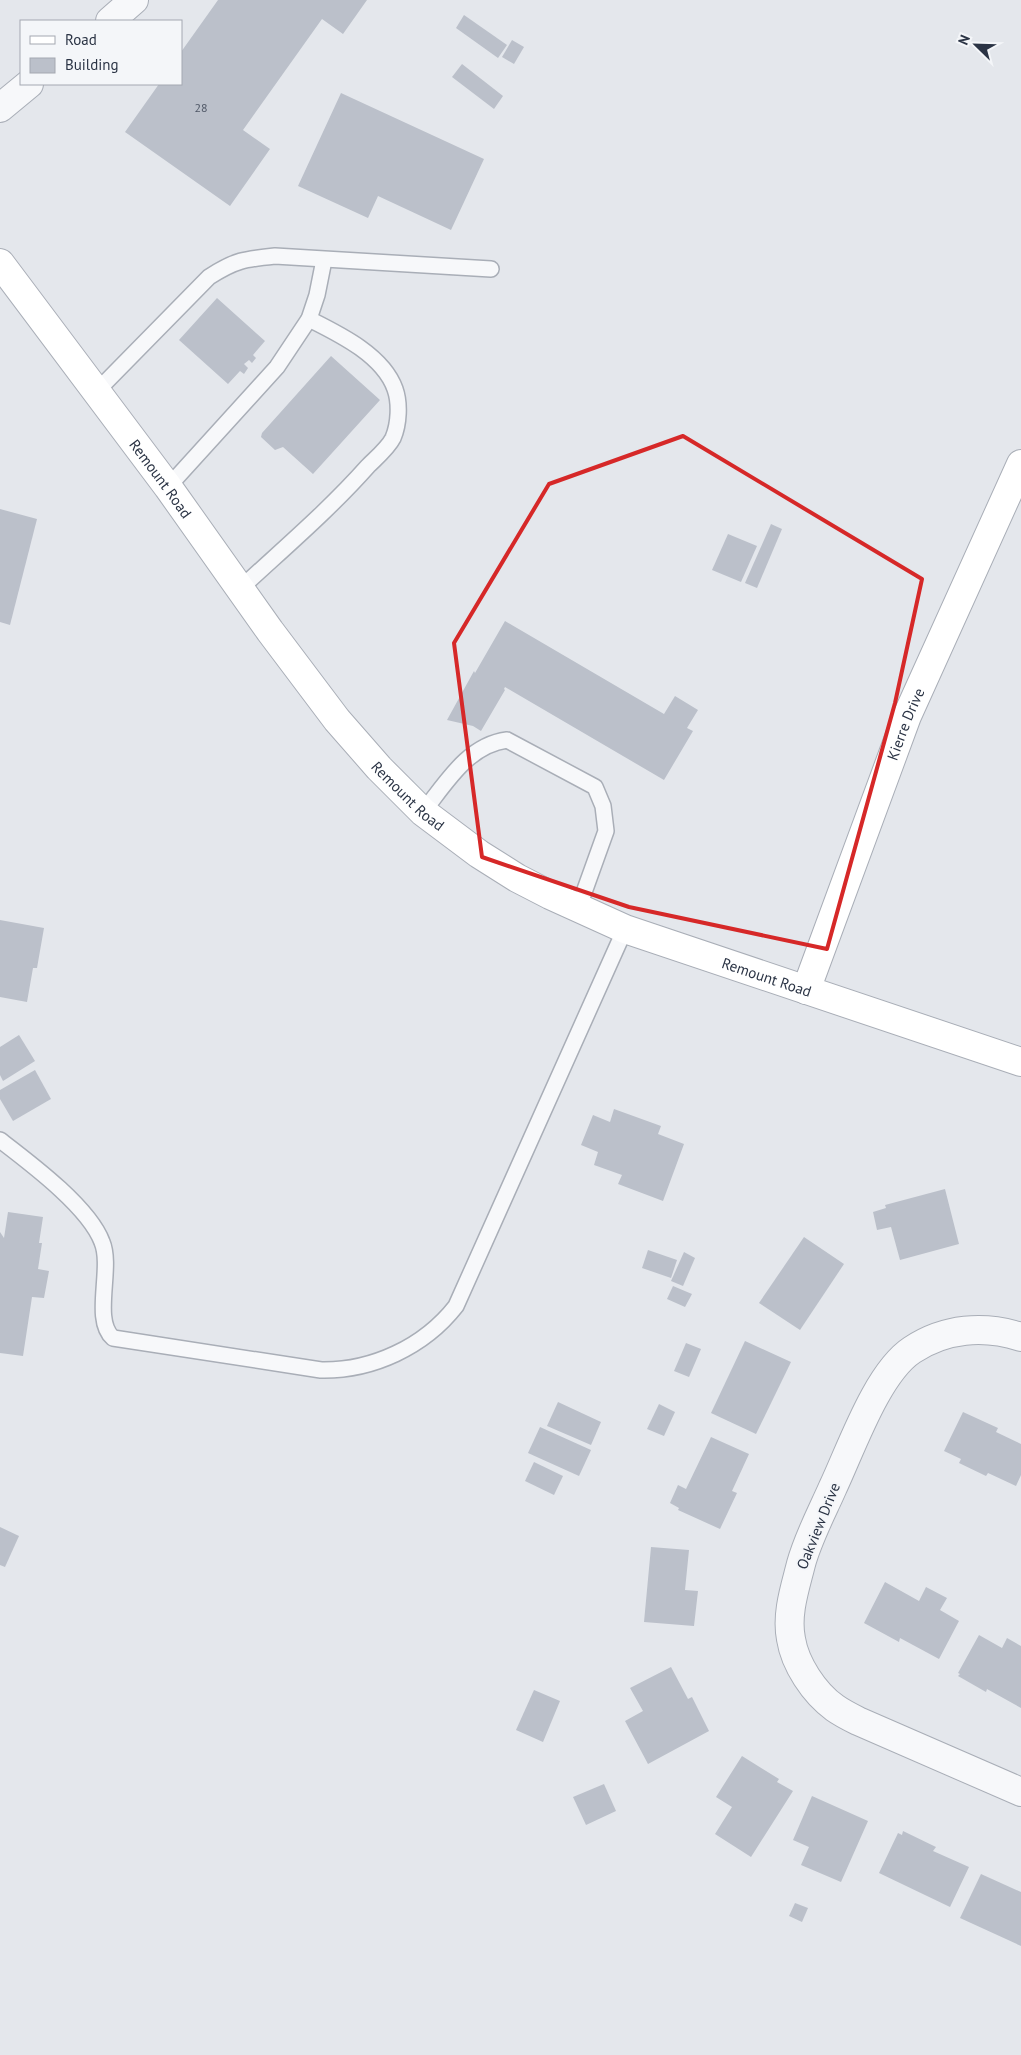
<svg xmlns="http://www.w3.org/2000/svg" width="1021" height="2055" font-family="'PT Sans',sans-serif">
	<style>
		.building { fill: #bbc0ca }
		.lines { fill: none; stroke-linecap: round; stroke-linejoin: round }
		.lane-casing { stroke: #a9aeb7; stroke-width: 18 }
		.street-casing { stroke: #a9aeb7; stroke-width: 30 }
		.secondary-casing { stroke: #a9aeb7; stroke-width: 30 }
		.lane { stroke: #f7f8fa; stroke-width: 15 }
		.street { stroke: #f7f8fa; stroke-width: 28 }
		.secondary { stroke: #fff; stroke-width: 28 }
		.marked { fill: none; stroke: #d62828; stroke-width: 4; stroke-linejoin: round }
		.labels { text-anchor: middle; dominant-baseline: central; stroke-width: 4; stroke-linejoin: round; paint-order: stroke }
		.number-label { font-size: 12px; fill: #4f5766 }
		.street-label { font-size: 15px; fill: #2b3445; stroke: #f4f6f9 }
	</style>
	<rect width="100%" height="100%" fill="#e4e7ec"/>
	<g class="building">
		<polygon points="218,0 367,0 343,34 322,19 243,130 270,149 230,206 125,132 159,84 181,84 181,52"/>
		<polygon points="464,15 507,45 498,58 456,28"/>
		<polygon points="512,40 524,47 514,64 502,57"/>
		<polygon points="462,64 503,96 494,109 452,77"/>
		<polygon points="341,93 484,159 451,230 378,196 368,218 298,186"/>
		<polygon points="217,298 265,341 253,355 256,358 252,363 249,360 244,364 248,368 244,374 240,371 228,384 179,340"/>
		<polygon points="331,356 380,400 313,474 283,447 275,450 261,437 262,433"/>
		<polygon points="0,509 37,519 10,625 0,622"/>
		<polygon points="771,524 782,529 757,588 745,583"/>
		<polygon points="728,534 757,546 741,582 712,570"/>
		<polygon points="505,621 664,714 675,696 698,710 687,728 693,731 664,780 505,687 504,689 505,690 481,731 473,726 447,720 474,671 475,673"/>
		<polygon points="0,920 44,928 37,968 33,968 27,1002 0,997"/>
		<polygon points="19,1035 35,1061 3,1081 0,1075 0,1047"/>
		<polygon points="35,1070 51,1099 13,1121 0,1099 0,1090"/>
		<polygon points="614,1109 661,1126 658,1134 684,1144 663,1201 618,1184 622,1175 594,1165 598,1152 581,1145 593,1115 610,1122"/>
		<polygon points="945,1189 959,1244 900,1260 891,1227 877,1230 873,1212 886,1208 885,1205"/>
		<polygon points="8,1212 43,1217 39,1243 42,1243 38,1269 49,1271 44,1298 32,1297 23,1356 0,1353 0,1232 4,1238"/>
		<polygon points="804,1237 844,1264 800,1330 759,1303"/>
		<polygon points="648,1250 677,1260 671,1278 642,1268"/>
		<polygon points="684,1252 695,1258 683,1286 671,1281"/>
		<polygon points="673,1286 692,1294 685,1307 667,1299"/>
		<polygon points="745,1341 791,1362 756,1434 711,1413"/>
		<polygon points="686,1343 701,1349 689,1377 674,1371"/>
		<polygon points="558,1402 601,1422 591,1445 547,1426"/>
		<polygon points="659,1404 675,1412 664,1436 647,1429"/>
		<polygon points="963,1412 998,1428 996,1432 1021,1444 1021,1475 1016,1486 988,1473 986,1476 959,1463 961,1459 944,1451"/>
		<polygon points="540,1427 591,1450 579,1476 528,1453"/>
		<polygon points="711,1437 749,1454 732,1491 737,1493 720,1529 678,1510 679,1508 670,1503 678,1485 686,1489"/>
		<polygon points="534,1462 563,1476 554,1495 525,1481"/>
		<polygon points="0,1527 19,1536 5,1567 0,1565"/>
		<polygon points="651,1547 689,1550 685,1590 698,1591 694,1626 644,1622"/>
		<polygon points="885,1582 919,1601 926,1587 947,1598 940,1610 959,1621 939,1659 900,1638 899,1642 864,1623"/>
		<polygon points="979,1635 1002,1648 1007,1638 1021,1646 1021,1708 987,1689 986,1692 958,1676 960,1674 958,1673"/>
		<polygon points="671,1667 688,1699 692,1697 709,1731 648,1764 625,1721 643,1711 630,1688"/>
		<polygon points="534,1690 560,1701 543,1742 516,1730"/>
		<polygon points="742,1756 779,1779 777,1782 793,1791 751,1857 715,1834 732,1807 716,1797"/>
		<polygon points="604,1784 616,1811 586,1825 573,1797"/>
		<polygon points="812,1796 868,1821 841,1882 801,1865 809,1847 793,1840"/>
		<polygon points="903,1831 936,1847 933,1851 969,1867 950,1907 879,1873 898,1833 902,1835"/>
		<polygon points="981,1874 1021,1892 1021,1946 960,1918"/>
		<polygon points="795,1903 808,1908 802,1922 789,1916"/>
	</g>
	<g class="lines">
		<defs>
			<g id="lane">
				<path d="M96 392 209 277C235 260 245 259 275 256L491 269"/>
				<polyline points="168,487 277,367 309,319 317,295 324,260"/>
				<path d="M240 589C283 549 329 510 368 466 376 458 388 448 393 438 399 424 400 403 395 389 383 355 339 334 309 319"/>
				<path d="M423 812C446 783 468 745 507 740L595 787 603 806 606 831 578 909"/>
				<path d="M0 1140C30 1163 89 1207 102 1242 113 1268 92 1320 113 1338L321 1370C372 1371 424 1347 456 1306L625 929"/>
			</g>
			<g id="street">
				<polyline points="110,21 134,0"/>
				<polyline points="0,108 29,84"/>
				<path d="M1021 1337C984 1325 945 1328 912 1350 877 1373 851 1449 833 1487 822 1512 808 1538 801 1564 795 1588 786 1614 791 1639 795 1664 814 1693 835 1708 842 1713 850 1717 858 1721L1021 1792"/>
			</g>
			<g id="secondary">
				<path id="s1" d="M0 263 168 487 270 631 337 720 379 768 423 812 479 854 517 878 550 895 625 929 1021 1062"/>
				<path id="s2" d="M806 990 907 716 1021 464"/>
			</g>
		</defs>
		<use href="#lane" class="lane-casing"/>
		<use href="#street" class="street-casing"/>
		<use href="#secondary" class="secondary-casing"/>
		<use href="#lane" class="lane"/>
		<use href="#street" class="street"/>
		<use href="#secondary" class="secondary"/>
	</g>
	<path class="marked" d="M683 436 922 579 895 703 827 949 629 907 482 857 454 643 549 484Z"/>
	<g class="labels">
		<g class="number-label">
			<text x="201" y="107">28</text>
		</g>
		<g class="street-label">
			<text stroke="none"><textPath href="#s1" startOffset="269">Remount Road</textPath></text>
			<text stroke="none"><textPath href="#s2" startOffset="284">Kierre Drive</textPath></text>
			<text stroke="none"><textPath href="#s1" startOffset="672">Remount Road</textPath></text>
			<text stroke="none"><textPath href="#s1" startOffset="1078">Remount Road</textPath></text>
			<text transform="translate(818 1526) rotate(-68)">Oakview Drive</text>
		</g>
	</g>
	<rect x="20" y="20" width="162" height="65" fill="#f4f6f9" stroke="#a4a8b1"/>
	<rect x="30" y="36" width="25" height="8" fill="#ffffff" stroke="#a4a8b1"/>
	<text x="65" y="45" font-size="15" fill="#2b3445">Road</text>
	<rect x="30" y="58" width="25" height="15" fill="#bbc0ca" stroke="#a4a8b1"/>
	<text x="65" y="70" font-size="15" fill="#2b3445">Building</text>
	<g transform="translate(976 45) rotate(293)" stroke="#f4f6f9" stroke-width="4" paint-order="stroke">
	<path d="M0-4L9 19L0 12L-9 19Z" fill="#2b3445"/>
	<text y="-8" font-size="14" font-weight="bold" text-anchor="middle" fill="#2b3445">N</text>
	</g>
</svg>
